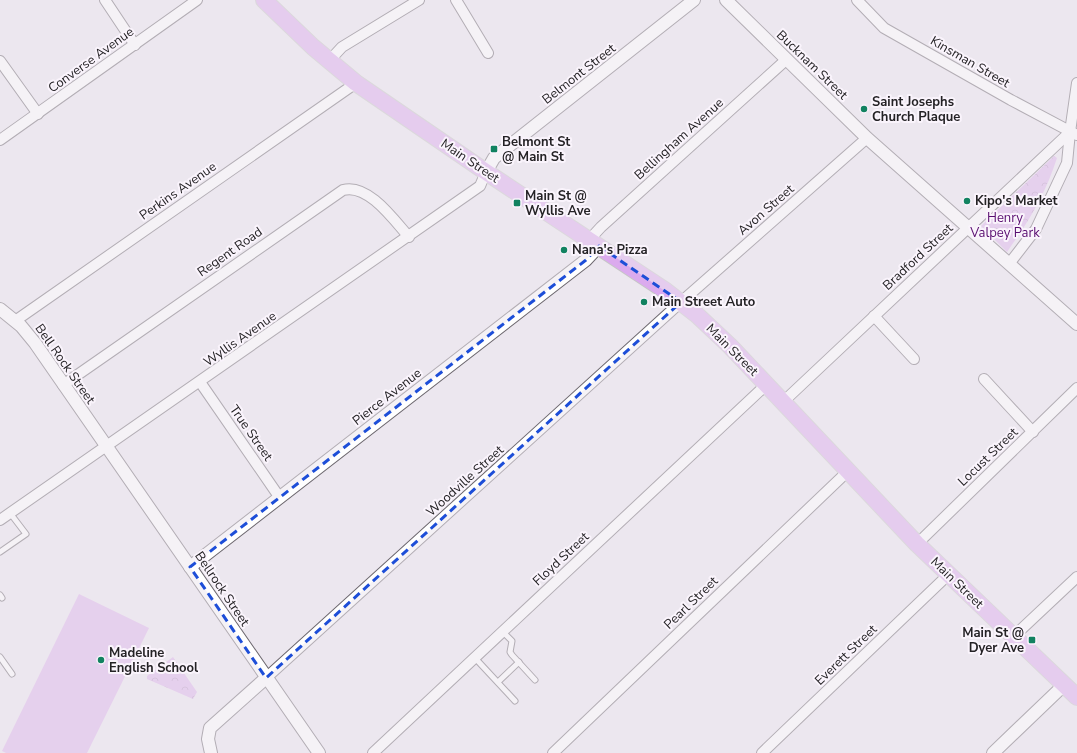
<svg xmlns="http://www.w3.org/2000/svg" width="1077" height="753" font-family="'Nunito Sans',sans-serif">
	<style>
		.grass { fill: #dcb3ec }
		.forest { fill: url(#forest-crowns) }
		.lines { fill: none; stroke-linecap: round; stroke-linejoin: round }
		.service-casing { stroke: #6d686f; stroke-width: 7 }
		.minor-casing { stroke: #6d686f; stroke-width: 12 }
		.tertiary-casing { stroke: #6d686f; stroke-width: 14 }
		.primary-casing { stroke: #c6c6c6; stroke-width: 18 }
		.service { stroke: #fff; stroke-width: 5 }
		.minor { stroke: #fff; stroke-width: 10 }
		.tertiary { stroke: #fff; stroke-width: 12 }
		.primary { stroke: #dbaaee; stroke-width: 16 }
		.marked { fill: none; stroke: #1d4ed8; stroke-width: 3; stroke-dasharray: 8 5; stroke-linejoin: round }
		.poi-dot { fill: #118260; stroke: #faf4fc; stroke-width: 1.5 }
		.labels { text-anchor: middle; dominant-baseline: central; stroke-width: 4; stroke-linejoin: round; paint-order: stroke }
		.street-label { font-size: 13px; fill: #242225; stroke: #faf4fc }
		.poi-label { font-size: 13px; font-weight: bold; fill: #242225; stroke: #faf4fc; text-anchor: start }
		.park-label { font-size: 13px; fill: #590d70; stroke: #faf4fc }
	</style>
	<defs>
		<pattern id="forest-crowns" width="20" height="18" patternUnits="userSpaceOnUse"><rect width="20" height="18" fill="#dcb3ec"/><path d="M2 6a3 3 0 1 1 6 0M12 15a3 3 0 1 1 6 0" fill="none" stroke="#bd9aca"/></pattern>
	</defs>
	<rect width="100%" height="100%" fill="#ece7ef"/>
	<polygon class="grass" points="79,594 149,628 87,753 6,753 2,751"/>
	<g class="forest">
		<path d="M1054 156 1057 158C1045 195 1029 221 1007 252L981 226Z"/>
		<polygon points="173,657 197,692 193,699 147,679 147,676"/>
	</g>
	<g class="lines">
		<defs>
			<g id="service">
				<polyline points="0,552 26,534 10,513"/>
				<polyline points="0,595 2,598"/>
				<polyline points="503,632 512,641 510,652 512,655 535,680"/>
				<polyline points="0,657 12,674"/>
				<polyline points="475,658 515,701"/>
				<polyline points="498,682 519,662"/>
			</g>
			<g id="minor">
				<polyline points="105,0 135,45"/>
				<polyline points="456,0 488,53"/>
				<polyline points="857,0 884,28 1011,100 1077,135"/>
				<polyline points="0,61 38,114"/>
				<polyline points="329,61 342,47 419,0"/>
				<polyline points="0,140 197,0"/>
				<polyline points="589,240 601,227 787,59"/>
				<polyline points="1009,264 1036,229 1067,163 1070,132 1077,83"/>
				<polyline points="874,316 914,359"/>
				<polyline points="15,321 356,83"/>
				<polyline points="984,379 1033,432"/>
				<polyline points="200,382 280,498"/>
				<path d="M63 385 343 190C368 183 394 220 409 237"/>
				<polyline points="783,402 1070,132"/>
				<polyline points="0,520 480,186 486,172"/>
				<polyline points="917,544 1077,388"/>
				<polyline points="1013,637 1077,577"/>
				<polyline points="266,678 681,302 867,138"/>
				<polyline points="373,753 766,385"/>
				<polyline points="553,753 847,472"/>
				<polyline points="762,753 948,575"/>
			</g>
			<g id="tertiary">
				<polyline points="726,0 867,138 1077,324"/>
				<polyline points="486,172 494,158 694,0"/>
				<polyline points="0,309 21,326 35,343 319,753"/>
				<polyline points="190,567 586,260 599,246"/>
				<polyline points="211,753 208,739 210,728 266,678"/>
				<polyline points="993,753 1064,685"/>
			</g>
			<polyline id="primary" points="264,0 313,47 356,83 486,172 666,291 697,315 730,346 917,544 1077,697"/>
		</defs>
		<use href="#service" class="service-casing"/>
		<use href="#minor" class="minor-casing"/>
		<use href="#tertiary" class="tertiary-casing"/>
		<use href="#primary" class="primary-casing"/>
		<use href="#service" class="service"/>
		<use href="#minor" class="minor"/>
		<use href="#tertiary" class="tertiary"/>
		<use href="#primary" class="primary"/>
	</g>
	<path d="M0 0H1077V753H0ZM599 246 681 302 266 678 190 567 586 260Z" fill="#ece7ef" fill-opacity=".55" fill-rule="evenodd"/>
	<path class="marked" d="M599 246 681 302 266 678 190 567 586 260Z"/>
	<g class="poi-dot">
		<circle cx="864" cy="109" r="4"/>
		<rect x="490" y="145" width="8" height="8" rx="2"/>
		<circle cx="967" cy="201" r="4"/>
		<rect x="513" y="199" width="8" height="8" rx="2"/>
		<circle cx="564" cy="250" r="4"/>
		<circle cx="644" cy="302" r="4"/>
		<rect x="1028" y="636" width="8" height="8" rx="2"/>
		<circle cx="101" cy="660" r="4"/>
	</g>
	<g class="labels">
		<g class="street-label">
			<text transform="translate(91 60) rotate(-36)">Converse Avenue</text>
			<text transform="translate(970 62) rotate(30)">Kinsman Street</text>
			<text transform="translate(812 65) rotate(44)">Bucknam Street</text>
			<text transform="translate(579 74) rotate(-38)">Belmont Street</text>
			<text transform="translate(679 139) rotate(-42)">Bellingham Avenue</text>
			<text transform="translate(470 161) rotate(34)">Main Street</text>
			<text transform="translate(178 191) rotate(-35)">Perkins Avenue</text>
			<text transform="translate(766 210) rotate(-41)">Avon Street</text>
			<text transform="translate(230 252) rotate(-35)">Regent Road</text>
			<text transform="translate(918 257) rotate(-43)">Bradford Street</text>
			<text transform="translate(240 339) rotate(-35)">Wyllis Avenue</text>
			<text transform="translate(732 350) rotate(45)">Main Street</text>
			<text transform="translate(65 364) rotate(55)">Bell Rock Street</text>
			<text transform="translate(387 397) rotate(-38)">Pierce Avenue</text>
			<text transform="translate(251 433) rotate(55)">True Street</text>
			<text transform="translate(988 457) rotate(-44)">Locust Street</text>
			<text transform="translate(465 481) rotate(-42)">Woodville Street</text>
			<text transform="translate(561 559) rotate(-43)">Floyd Street</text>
			<text transform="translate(957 583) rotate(44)">Main Street</text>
			<text transform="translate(222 589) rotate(56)">Bellrock Street</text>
			<text transform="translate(691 603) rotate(-44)">Pearl Street</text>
			<text transform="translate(846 655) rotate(-44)">Everett Street</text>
		</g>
		<g class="poi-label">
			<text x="872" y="102">Saint Josephs<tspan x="872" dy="15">Church Plaque</tspan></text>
			<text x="502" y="142">Belmont St<tspan x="502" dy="15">@ Main St</tspan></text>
			<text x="525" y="196">Main St @<tspan x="525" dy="15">Wyllis Ave</tspan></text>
			<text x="975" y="201">Kipo's Market</text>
			<text x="572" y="250">Nana's Pizza</text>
			<text x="652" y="302">Main Street Auto</text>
			<text x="1024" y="633" text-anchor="end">Main St @<tspan x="1024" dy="15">Dyer Ave</tspan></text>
			<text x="109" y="653">Madeline<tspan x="109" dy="15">English School</tspan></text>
		</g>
		<g class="park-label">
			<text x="1005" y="218">Henry<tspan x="1005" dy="15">Valpey Park</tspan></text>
		</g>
	</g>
</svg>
